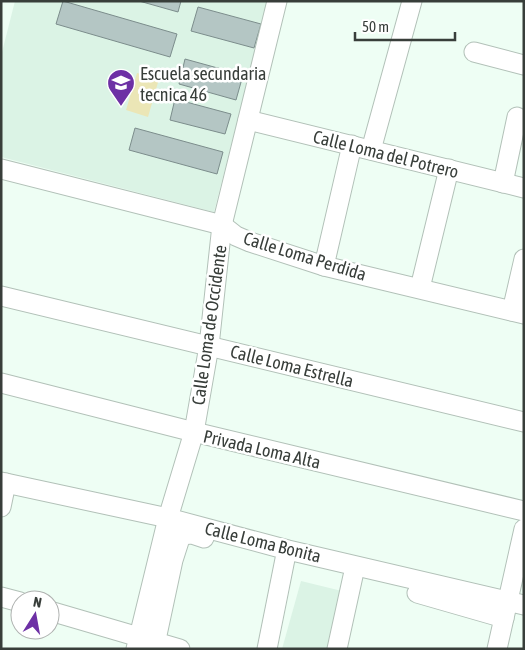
<svg xmlns="http://www.w3.org/2000/svg" width="525" height="650" font-family="'Asap Condensed',sans-serif">
	<style>
		.built { fill: #dbf3e5 }
		.green { fill: #ebe6b6 }
		.building { fill: #b4c6c4; stroke: #7c8d8c }
		.lines { fill: none; stroke-linecap: round; stroke-linejoin: round }
		.minor-casing { stroke: #b2c1b8; stroke-width: 21 }
		.minor { stroke: #fff; stroke-width: 19 }
		.labels { text-anchor: middle; dominant-baseline: central; stroke-width: 5; stroke-linejoin: round; paint-order: stroke }
		.poi-label { font-size: 18px; fill: #383e3a; stroke: #fff; text-anchor: start }
		.street-label { font-size: 18px; fill: #383e3a; stroke: #fff }
	</style>
	<rect width="100%" height="100%" fill="#eefef4"/>
	<g class="built">
		<polygon points="15,1 268,1 214,212 1,157 1,56"/>
		<polygon points="301,581 346,592 332,649 282,649"/>
	</g>
	<polygon class="green" points="137,73 159,79 148,117 126,110"/>
	<g class="building">
		<polygon points="63,1 177,34 170,57 56,24"/>
		<polygon points="139,1 181,1 178,12"/>
		<polygon points="198,7 261,24 254,48 191,31"/>
		<polygon points="185,59 243,75 236,100 179,84"/>
		<polygon points="175,99 231,114 225,134 170,120"/>
		<polygon points="135,128 223,152 217,174 129,150"/>
	</g>
	<g class="lines">
		<defs>
			<g id="minor">
				<polyline points="474,52 524,65"/>
				<polyline points="248,120 524,188"/>
				<polyline points="371,150 412,1"/>
				<polyline points="1,169 222,225 236,236 250,242 324,266 524,314"/>
				<polyline points="503,183 517,117"/>
				<polyline points="324,266 352,145"/>
				<polyline points="420,288 449,169"/>
				<polyline points="1,296 524,422"/>
				<polyline points="512,311 524,259"/>
				<polyline points="1,383 194,432 524,511"/>
				<polyline points="1,482 168,518 288,550 524,605"/>
				<polyline points="1,507 6,483"/>
				<polyline points="417,593 504,618"/>
				<polyline points="1,597 20,602"/>
				<polyline points="50,611 180,649"/>
				<polyline points="136,649 168,518 194,432 209,346 222,225 277,1"/>
				<polyline points="154,649 173,560 181,535 192,534 204,538"/>
				<polyline points="267,649 285,559"/>
				<polyline points="337,649 353,576"/>
				<polyline points="497,649 524,529"/>
			</g>
		</defs>
		<use href="#minor" class="minor-casing"/>
		<use href="#minor" class="minor"/>
	</g>
	<defs>
		<symbol id="school-pin" viewBox="-11 -11 22 30"><path d="M0 17L-7.5 6A9.5 9.5 0 1 1 7.5 6Z" fill="#6d30a5" stroke="#fff"/><path d="M0-5L7-2L0 1L-7-2ZM-4 1L0 2.5L4 1V4Q0 6-4 4Z" fill="#fff"/></symbol>
	</defs>
	<g fill-rule="evenodd">
		<use href="#school-pin" x="105" y="67" width="32" height="43"/>
	</g>
	<g class="labels">
		<g class="poi-label">
			<text x="140" y="73">Escuela secundaria<tspan x="140" dy="21">tecnica 46</tspan></text>
		</g>
		<g class="street-label">
			<text transform="translate(386 154) rotate(14)">Calle Loma del Potrero</text>
			<text transform="translate(305 256) rotate(17)">Calle Loma Perdida</text>
			<text transform="translate(209 325) rotate(-82)">Calle Loma de Occidente</text>
			<text transform="translate(292 366) rotate(14)">Calle Loma Estrella</text>
			<text transform="translate(262 449) rotate(13)">Privada Loma Alta</text>
			<text transform="translate(263 542) rotate(14)">Calle Loma Bonita</text>
		</g>
	</g>
	<rect width="525" height="650" fill="none" stroke="#383e3a" stroke-width="5"/>
	<g transform="translate(35 615) rotate(11)"><circle r="24" fill="#ffffff" stroke="#afb2b0"/>
	<path d="M0-4L9 19L0 12L-9 19Z" fill="#6d30a5"/>
	<text y="-8" font-size="14" font-weight="bold" text-anchor="middle" fill="#383e3a">N</text>
	</g>
	<path d="M355 32v8h100v-8" fill="none" stroke="#383e3a" stroke-width="2.5"/>
	<text x="362" y="32" font-size="15" fill="#383e3a" stroke="#ffffff" stroke-width="4" paint-order="stroke">50 m</text>
</svg>
